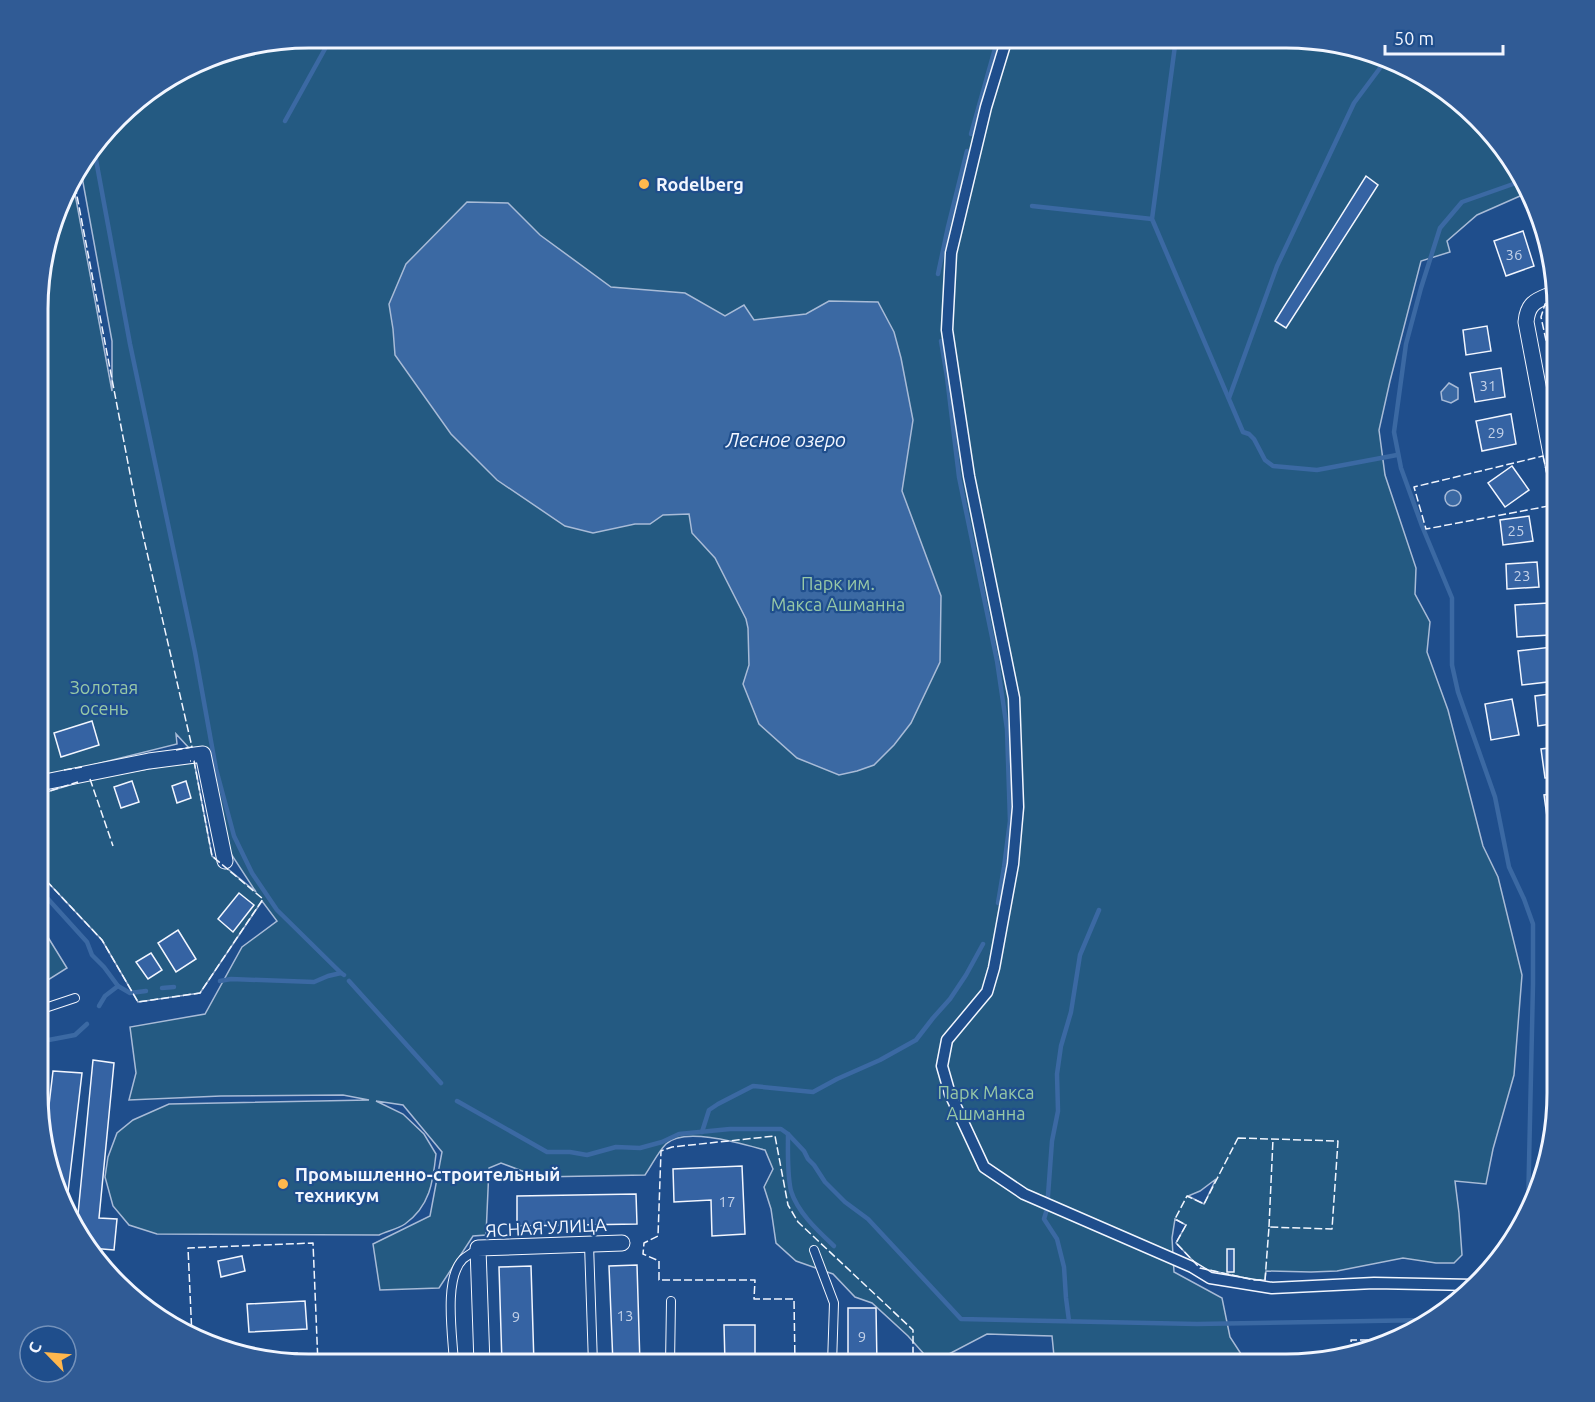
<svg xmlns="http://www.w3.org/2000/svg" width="1595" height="1402" font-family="Ubuntu,sans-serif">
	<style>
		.green { fill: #245a82; stroke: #a8bbd7; stroke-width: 1.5; fill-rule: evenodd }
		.water { fill: #3b69a3; stroke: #a8bbd7; stroke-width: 1.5 }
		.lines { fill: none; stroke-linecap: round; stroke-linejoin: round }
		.stream { stroke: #3b69a3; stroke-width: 4.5 }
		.building { fill: #3563a3; stroke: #f2f6ff; stroke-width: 1.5 }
		.service-casing { stroke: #f2f6ff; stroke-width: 10 }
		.pedestrian-casing { stroke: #f2f6ff; stroke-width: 13 }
		.minor-casing { stroke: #f2f6ff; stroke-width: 17 }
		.service { stroke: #1f4e8c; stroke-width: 8 }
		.pedestrian { stroke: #1f4e8c; stroke-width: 10 }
		.minor { stroke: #1f4e8c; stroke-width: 15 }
		.fence { stroke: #f2f6ff; stroke-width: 1.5; stroke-dasharray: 8 3; stroke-linecap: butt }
		.poi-dot { fill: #ffb74d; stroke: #1f4e8c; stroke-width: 2 }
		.labels { text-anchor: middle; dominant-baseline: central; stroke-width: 4.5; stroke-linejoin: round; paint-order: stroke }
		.number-label { font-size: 15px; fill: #c3d1e8 }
		.poi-label { font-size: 18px; font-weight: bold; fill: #f2f6ff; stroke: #1f4e8c; text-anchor: start }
		.park-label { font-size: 18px; fill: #97c8a6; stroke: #1f4e8c }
		.street-label { font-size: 18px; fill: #f2f6ff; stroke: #1f4e8c }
		.water-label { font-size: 20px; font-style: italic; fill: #f2f6ff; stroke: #1f4e8c }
		.rim { fill: none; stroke: #f2f6ff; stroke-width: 3 }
	</style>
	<rect width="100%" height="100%" fill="#1f4e8c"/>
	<g class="green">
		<path d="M309 38H1304L1406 66 1490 130 1529 192 1477 215 1447 241 1450 252 1421 261 1390 381 1379 430 1385 475 1416 568 1415 594 1430 622 1427 652 1448 710 1483 846 1498 877 1522 975 1514 1075 1493 1149 1486 1184 1455 1181 1459 1213 1462 1255 1454 1263H1436L1403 1258 1337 1271 1311 1272 1266 1271 1265 1280H1254L1200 1268 1176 1243 1186 1225 1175 1219 1172 1238 1174 1272 1222 1298 1230 1337 1243 1357 1219 1362 1191 1354 1104 1364 1054 1356 1052 1336 987 1334 949 1354H924L908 1336 872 1303 855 1297 833 1274 796 1261 776 1243 771 1209 764 1187 773 1169 765 1150C743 1144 684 1126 666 1144 658 1152 652 1165 645 1175L538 1177 501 1163 489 1168 486 1235 473 1236 439 1288 380 1290 373 1244 430 1216 442 1152 403 1105 376 1101 403 1114 424 1134 436 1154C433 1182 430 1206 405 1224 398 1229 387 1231 379 1235L157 1234 129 1225 113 1206 105 1177 108 1157 117 1133 133 1120 169 1104 369 1100 343 1095 221 1096 129 1100 136 1073 130 1027 205 1014 242 947 277 921 262 901 200 993 138 1002 102 940 39 873 40 794 90 779 194 761 212 856 256 892 220 837 204 764 176 734 177 744 40 778 43 257 72 178 112 391V341L80 166 130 105 222 52ZM1216 1179 1204 1204 1188 1196 1200 1191Z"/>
		<polygon points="46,934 67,968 48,980 39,965 39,939"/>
	</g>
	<g class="water">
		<polygon points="467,202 508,203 540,235 611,287 685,293 725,316 744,305 754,320 806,314 829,301 878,302 894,332 901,358 913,420 902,491 941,596 940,662 911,723 894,745 874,765 857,771 839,775 797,758 759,724 743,684 749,665 748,628 746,619 715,558 692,533 689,514 663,515 650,524 635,524 593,533 565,526 497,480 451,434 395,355 393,329 389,304 406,264"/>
		<polygon points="1449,383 1458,388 1458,399 1451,403 1442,400 1441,392"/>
		<circle cx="1453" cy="498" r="8"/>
	</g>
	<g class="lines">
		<g class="stream">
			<polyline points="1176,38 1152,219 1243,432 1249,434 1254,439 1265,460 1273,466 1317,470 1397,455"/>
			<polyline points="1209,40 1213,38"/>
			<polyline points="285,121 331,38"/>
			<polyline points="971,134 998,38"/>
			<polyline points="94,149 130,344 195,652 216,769 234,836 252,873 277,910 341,973"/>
			<polyline points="1519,176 1516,183 1462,202 1440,228 1421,288 1406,344 1394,432 1401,468 1422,526 1452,598 1452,665 1458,692 1495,797 1509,867 1524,899 1533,924 1533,984 1528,1209"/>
			<polyline points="1032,206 1152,219"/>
			<polyline points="938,274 948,227 967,151"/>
			<polyline points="941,341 947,377 959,477 997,661 1007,729 1010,821 1004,867 998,903"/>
			<polyline points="1229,398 1277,266 1354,103 1386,60"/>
			<polyline points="39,889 87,942 92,955 104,967 118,986 130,993 146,991"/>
			<polyline points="220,981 231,979 314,982 328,976 341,973 344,975"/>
			<polyline points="349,981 441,1083"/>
			<polyline points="162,988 174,987"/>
			<polyline points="99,1006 105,996 118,986"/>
			<polyline points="38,1042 75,1035 87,1024"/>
			<polyline points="457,1101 547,1152 570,1152 587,1155 616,1147 640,1148 662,1142 679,1134 730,1129 781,1129 788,1134 804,1151 808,1159 814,1165 825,1182 845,1202 868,1219 961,1319 1197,1324 1428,1320"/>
			<polyline points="702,1132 709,1110 718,1104 753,1086 813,1092 837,1079 880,1060 916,1040 933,1018 950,999 966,975 983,944"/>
			<path d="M788 1134C788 1151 787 1174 791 1191 798 1213 818 1231 834 1246"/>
			<polyline points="1069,1321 1066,1298 1064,1267 1057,1239 1044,1219 1047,1209 1052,1141 1058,1111 1057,1074 1061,1046 1071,1012 1080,955 1099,910"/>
		</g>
	</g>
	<g class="building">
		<polygon points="1366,176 1378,185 1286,328 1275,321"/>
		<polygon points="1523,231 1534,266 1506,276 1494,241"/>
		<polygon points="1487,326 1491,351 1466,355 1463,330"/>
		<polygon points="1501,368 1505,397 1475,402 1470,373"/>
		<polygon points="1511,414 1516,444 1482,451 1476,421"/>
		<polygon points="1512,466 1529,490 1505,507 1488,483"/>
		<polygon points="1529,516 1533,541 1503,545 1500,520"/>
		<polygon points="1537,562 1539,587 1507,589 1506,564"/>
		<polygon points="1548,603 1550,635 1517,637 1515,605"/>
		<polygon points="1552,647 1556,681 1522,685 1518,651"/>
		<polygon points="1557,693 1557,723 1538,726 1535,696"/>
		<polygon points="1512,699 1519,735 1491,740 1485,704"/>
		<polygon points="92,721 99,745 61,757 54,733"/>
		<polygon points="1557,747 1557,777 1545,778 1541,749"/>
		<polygon points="132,781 139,802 121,808 114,787"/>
		<polygon points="186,781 191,798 177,803 172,786"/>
		<polygon points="1557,793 1557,823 1548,824 1544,795"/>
		<polygon points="239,893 254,905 233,932 218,919"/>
		<polygon points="178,930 196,959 176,972 158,943"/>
		<polygon points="151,953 162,970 148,979 136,962"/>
		<polygon points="93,1060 114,1063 99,1218 117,1219 114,1250 90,1248 68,1213 78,1214"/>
		<polygon points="53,1071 82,1073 68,1192 57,1192 45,1139"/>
		<polygon points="742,1166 745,1234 712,1236 711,1200 674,1202 673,1169"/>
		<polygon points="636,1194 637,1224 517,1226 517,1196"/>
		<rect x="1227" y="1249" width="7" height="23"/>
		<polygon points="242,1256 245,1271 221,1277 218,1261"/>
		<polygon points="637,1265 640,1364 613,1364 609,1266"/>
		<polygon points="531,1266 534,1364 502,1364 499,1267"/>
		<polygon points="305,1301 307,1329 249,1332 247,1304"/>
		<polygon points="848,1308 876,1308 877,1364 848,1364"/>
		<polygon points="724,1325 755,1325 755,1364 725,1364"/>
		<polygon points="297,1353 297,1362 266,1355"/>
	</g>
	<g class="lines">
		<defs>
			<g id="service">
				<polyline points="39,1010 75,998"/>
				<polyline points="589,1244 593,1364"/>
				<polyline points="814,1250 834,1303 832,1364"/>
				<path d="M454 1364C453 1338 443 1279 463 1259 468 1255 474 1252 478 1248"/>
				<polyline points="670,1364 671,1301"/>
			</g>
			<polyline id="pedestrian" points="1007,38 986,107 951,253 947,330 969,476 1014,698 1018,807 1013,864 994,968 987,992 947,1040 942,1066 950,1094 984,1167 1024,1194 1192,1267 1210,1278 1272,1288 1374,1283 1474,1285"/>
			<g id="minor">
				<path d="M1557 292C1539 300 1528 300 1526 322L1557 486"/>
				<polyline points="40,783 149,761 203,754 225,861"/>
				<polyline points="482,1364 478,1248 622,1243"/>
			</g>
		</defs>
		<use href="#service" class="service-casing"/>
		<use href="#pedestrian" class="pedestrian-casing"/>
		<use href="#minor" class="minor-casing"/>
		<use href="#service" class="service"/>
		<use href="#pedestrian" class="pedestrian"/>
		<use href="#minor" class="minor"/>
		<g class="fence">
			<polyline points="73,175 136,505 192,747 176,750"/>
			<polyline points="1548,303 1545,304 1541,317 1557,392"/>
			<polygon points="1543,456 1554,505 1426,529 1414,487"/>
			<polyline points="64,770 82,767"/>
			<polyline points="90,779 113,846"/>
			<polyline points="40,794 78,782"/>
			<polyline points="39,873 102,940 138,1002 200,993 263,899 212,856 194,761 190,761"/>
			<polygon points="1238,1138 1338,1141 1332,1229 1269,1227 1265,1280 1254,1280 1200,1268 1176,1243 1186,1225 1175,1219 1187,1196 1204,1204"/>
			<polyline points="1269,1227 1273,1139"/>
			<polyline points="192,1337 188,1248 313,1243 318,1364"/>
			<polyline points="1352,1353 1351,1340 1396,1340"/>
			<polyline points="795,1364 794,1299 754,1299 755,1280 659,1280 659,1261 643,1254 644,1243 658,1236 661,1151 672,1147 775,1136 788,1205 798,1222 913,1330 913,1364"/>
		</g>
	</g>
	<g class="poi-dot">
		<circle cx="644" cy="184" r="6"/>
		<circle cx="283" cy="1184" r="6"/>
	</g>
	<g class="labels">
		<g class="number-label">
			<text x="1514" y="254">36</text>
			<text x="1488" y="385">31</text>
			<text x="1496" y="432">29</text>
			<text x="1516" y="530">25</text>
			<text x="1522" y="575">23</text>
			<text x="727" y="1201">17</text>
			<text x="625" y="1315">13</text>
			<text x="516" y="1316">9</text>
			<text x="862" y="1336">9</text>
		</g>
		<g class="poi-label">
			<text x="656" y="184">Rodelberg</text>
			<text x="295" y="1174">Промышленно-строительный<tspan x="295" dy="21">техникум</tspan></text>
		</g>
		<g class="park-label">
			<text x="838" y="583">Парк им.<tspan x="838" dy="21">Макса Ашманна</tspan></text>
			<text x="104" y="687">Золотая<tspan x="104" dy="21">осень</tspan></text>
			<text x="986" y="1092">Парк Макса<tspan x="986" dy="21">Ашманна</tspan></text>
		</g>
		<g class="street-label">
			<text transform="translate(546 1227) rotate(-3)">ЯСНАЯ УЛИЦА</text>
		</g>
		<g class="water-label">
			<text x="786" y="439">Лесное озеро</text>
		</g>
	</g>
	<path d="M0 0H1595V1402H0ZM309 48H1286A261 261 0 0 1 1547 309V1093A261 261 0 0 1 1286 1354H309A261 261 0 0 1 48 1093V309A261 261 0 0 1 309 48Z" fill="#305b95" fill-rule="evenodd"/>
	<path class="rim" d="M309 48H1286A261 261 0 0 1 1547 309V1093A261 261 0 0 1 1286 1354H309A261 261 0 0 1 48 1093V309A261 261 0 0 1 309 48Z"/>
	<g transform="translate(48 1354) rotate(295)"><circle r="28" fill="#1f4e8c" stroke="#7391ba" stroke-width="1.5"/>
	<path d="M0-4.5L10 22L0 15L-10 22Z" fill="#ffb74d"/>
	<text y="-9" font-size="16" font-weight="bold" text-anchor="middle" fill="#f2f6ff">С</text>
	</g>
	<path d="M1385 45v9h118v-9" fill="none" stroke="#f2f6ff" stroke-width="3"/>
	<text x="1394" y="45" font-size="18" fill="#f2f6ff" stroke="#1f4e8c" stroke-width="4.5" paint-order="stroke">50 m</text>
</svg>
